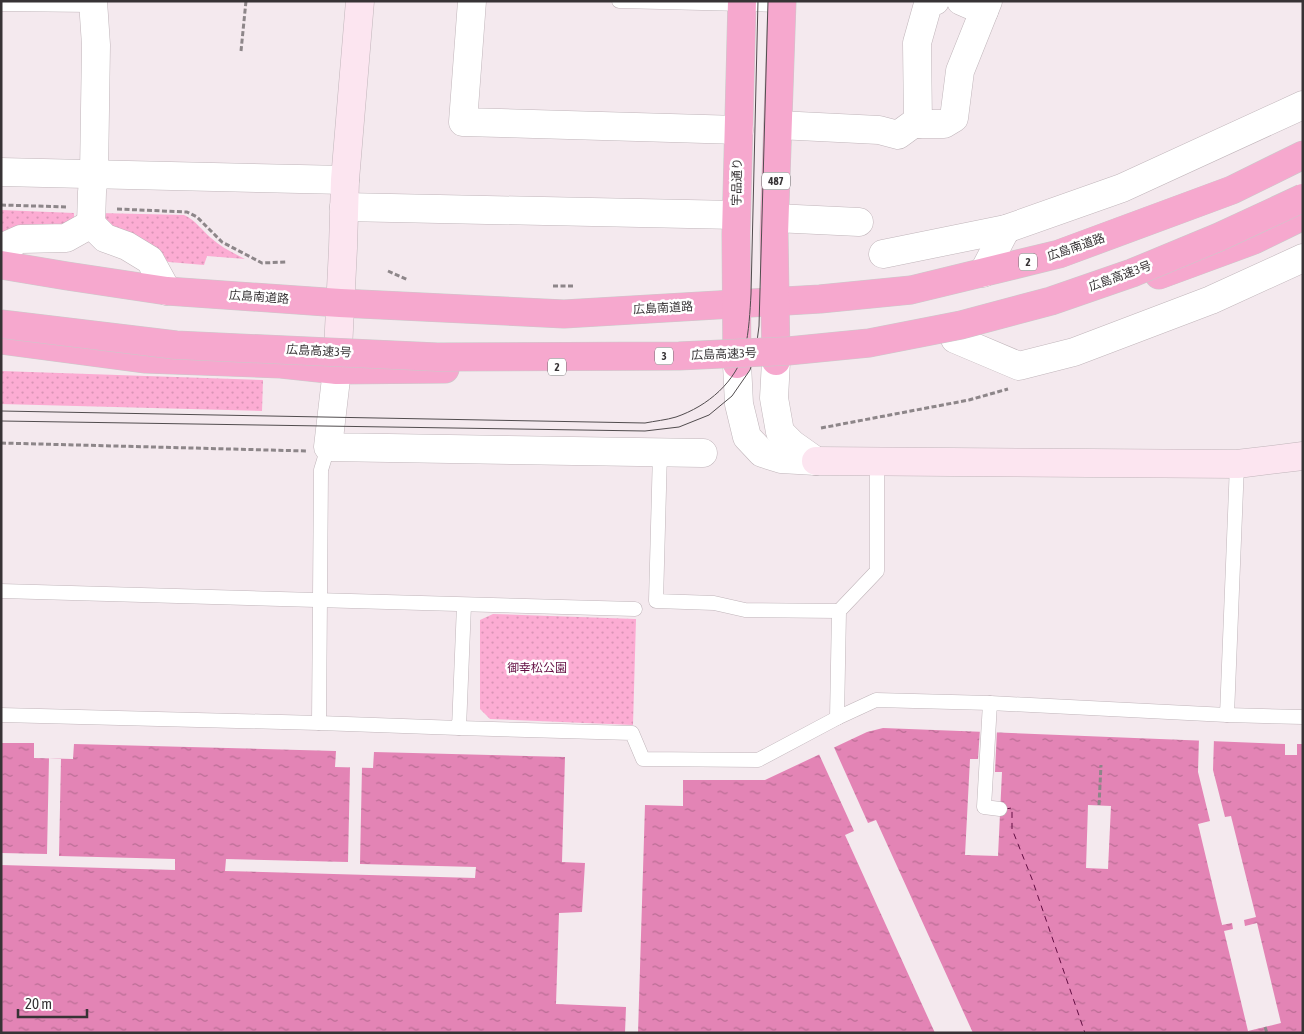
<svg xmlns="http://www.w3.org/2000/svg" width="1304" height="1034" font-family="'Asap Condensed','Noto Sans JP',sans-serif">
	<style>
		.green { fill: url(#green-dots) }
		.water { fill: url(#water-ripples) }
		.pier { fill: #f4e9ee }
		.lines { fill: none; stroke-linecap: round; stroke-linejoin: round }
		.ferry { stroke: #620d42; stroke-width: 1; stroke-dasharray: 6 5; stroke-linecap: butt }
		.lane-casing { stroke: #c0b5ba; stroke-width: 15 }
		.street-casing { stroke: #c0b5ba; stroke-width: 29 }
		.secondary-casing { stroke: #c0b5ba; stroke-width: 29 }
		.highway-casing { stroke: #cbcaca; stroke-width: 29 }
		.path { stroke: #8d8689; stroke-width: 3; stroke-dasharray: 5 2.5; stroke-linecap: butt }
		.lane { stroke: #fff; stroke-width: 14 }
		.street { stroke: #fff; stroke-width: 28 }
		.secondary { stroke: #fce5f0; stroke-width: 28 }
		.highway { stroke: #f6a8ce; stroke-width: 28 }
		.tram { stroke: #514c4e; stroke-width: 1 }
		.highway-bridge-casing { stroke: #cbcaca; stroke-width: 29; stroke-linecap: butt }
		.highway-bridge { stroke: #f6a8ce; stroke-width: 28 }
		.labels { text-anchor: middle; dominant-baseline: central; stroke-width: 5; stroke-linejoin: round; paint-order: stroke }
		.shield { fill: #fff; stroke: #737072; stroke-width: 1 }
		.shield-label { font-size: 11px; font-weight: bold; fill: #373335 }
		.street-label { font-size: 12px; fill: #373335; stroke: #fff }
		.park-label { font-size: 12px; fill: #630e42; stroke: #fff }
	</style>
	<defs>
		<pattern id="green-dots" width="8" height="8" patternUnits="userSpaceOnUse" patternTransform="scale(1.25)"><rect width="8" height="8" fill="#fcacd3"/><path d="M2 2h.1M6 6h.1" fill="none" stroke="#d994b6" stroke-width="1.8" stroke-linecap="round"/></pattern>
		<pattern id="water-ripples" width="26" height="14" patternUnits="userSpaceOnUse" patternTransform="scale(1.25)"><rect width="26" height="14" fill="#e384b5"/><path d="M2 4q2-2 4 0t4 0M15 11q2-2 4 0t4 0" fill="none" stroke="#b96d94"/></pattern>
	</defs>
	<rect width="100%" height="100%" fill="#f4e9ee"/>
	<g class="green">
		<polygon points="1,210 74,213 74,219 70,224 1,236"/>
		<path d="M99 213 184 215C195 220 202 230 211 238 221 247 233 253 245 259L207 256 204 265 169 262 157 258 111 235Z"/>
		<polygon points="1,371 263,380 262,411 1,404"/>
		<polygon points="493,614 636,619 633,725 490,719 480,709 480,620"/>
	</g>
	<g class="water">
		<polygon points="883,728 1285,744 1285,755 1297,755 1297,744 1303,744 1303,1033 638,1033 645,805 683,806 683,780 765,780 867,732"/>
		<polygon points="1,743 34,743 34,758 73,759 74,744 336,751 335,767 373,768 374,752 565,757 562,862 585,863 582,912 559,913 556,1004 626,1007 625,1033 1,1033"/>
	</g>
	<g class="pier">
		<polygon points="980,729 997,730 995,772 1002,772 998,856 965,855 970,759 978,759"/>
		<polygon points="1199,738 1214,738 1213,770 1225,817 1231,816 1256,917 1244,920 1245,926 1257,923 1281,1023 1248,1031 1224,931 1233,929 1232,923 1222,925 1198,824 1210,821 1198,772"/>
		<polygon points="833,745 868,823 876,820 973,1033 935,1033 845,835 854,831 818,752"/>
		<polygon points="49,758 61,759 59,856 175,859 175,870 1,865 1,853 47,854"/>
		<polygon points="350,767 362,767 360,864 476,867 475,878 225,871 226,859 348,862"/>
		<polygon points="1088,805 1111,806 1108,869 1086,868"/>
	</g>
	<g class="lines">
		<polyline class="ferry" points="1005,809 1012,808 1012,829 1032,879 1085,1033"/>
		<defs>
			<g id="lane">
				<polyline points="619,1 781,5"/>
				<polyline points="1,4 93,5"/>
				<polyline points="660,452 656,601 714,603 745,610 839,611"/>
				<polyline points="1,591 635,609"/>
				<polyline points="1,715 319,723 459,728 464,605"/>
				<polyline points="1227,715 1303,717"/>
				<polyline points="837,718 876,700 990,703"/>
				<polyline points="319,723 321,470 328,447"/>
				<polyline points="459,728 632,733 643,759 758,760 837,718 839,611 877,571 877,461"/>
				<polyline points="1000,809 984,807 990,703 1227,715 1237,464"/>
			</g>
			<g id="street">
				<polyline points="472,1 463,122 739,130"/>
				<polyline points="961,1 984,11"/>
				<polyline points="918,124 917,43 928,4 935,1"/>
				<polyline points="778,125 879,130 898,135 913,124 944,124 954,118 960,71 988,1"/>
				<polyline points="1,172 345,180"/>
				<polyline points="344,207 736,215"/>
				<polyline points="775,218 859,222"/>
				<polyline points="91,224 92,192 94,174 96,45 93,1"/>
				<polyline points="1,248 21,239 66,238 91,224 105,238 127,246 150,260 167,291"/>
				<polyline points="883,254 1006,229 1122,188 1303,105"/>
				<polyline points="983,273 1006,229"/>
				<polyline points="955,339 1019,366 1074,352 1211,300 1303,258"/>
				<polyline points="776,361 774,398 780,432 792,444 816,461"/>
				<polyline points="737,364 739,404 747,437 762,453 781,459 816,461"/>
				<polyline points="337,370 328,447 703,453"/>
			</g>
			<g id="secondary">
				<polyline points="337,370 343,248 345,180 360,1"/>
				<polyline points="816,461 1237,464 1303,456"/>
			</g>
			<g id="highway">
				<polyline points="1,265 67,276 167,291 340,303 564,314 820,299 911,290 1059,254 1232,190 1303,155"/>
				<polyline points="1159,275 1254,240 1303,216"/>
				<polyline points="1,340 146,359 281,364 337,370 445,369"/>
				<polyline points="776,361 774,234 782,1"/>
				<polyline points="737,364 736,234 742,1"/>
			</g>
		</defs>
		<use href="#lane" class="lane-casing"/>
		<use href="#street" class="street-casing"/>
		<use href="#secondary" class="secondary-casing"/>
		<use href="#highway" class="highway-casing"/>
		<g class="path">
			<polyline points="241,51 246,1"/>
			<polyline points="1,205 68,207"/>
			<polyline points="117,209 187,212 197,217 222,242 262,263 286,262"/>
			<polyline points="388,271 408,280"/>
			<polyline points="553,286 575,286"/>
			<polyline points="821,428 969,400 1008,389"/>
			<polyline points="1,443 306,451"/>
			<polyline points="1099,805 1101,765"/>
			<polyline points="1265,1027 1267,1033"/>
		</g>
		<use href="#lane" class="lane"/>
		<use href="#street" class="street"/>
		<use href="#secondary" class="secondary"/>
		<use href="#highway" class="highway"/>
		<g class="tram">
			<path d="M1 411 645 423C655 421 666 420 676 417 708 406 736 382 745 349 749 331 750 312 751 294L758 1"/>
			<polyline points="1,421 645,431 679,427 709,415 732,396 750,370 756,349 759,326 768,1"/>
		</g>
		<defs>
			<polyline id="highway-bridge" points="1,324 176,345 437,357 679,356 788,351 869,343 961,325 1051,301 1132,273 1219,237 1303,198"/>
		</defs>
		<use href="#highway-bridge" class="highway-bridge-casing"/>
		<use href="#highway-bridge" class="highway-bridge"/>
	</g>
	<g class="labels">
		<g class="shield">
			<rect x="762" y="172.5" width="28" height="17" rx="4"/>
			<rect x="1019" y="253.5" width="18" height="17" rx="4"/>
			<rect x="655" y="347.5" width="18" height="17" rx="4"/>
			<rect x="548" y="358.5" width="18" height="17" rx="4"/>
		</g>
		<g class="shield-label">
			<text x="776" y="181">487</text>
			<text x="1028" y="262">2</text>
			<text x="664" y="356">3</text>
			<text x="557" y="367">2</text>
		</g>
		<g class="street-label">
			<text transform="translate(737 182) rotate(-89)">宇品通り</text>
			<text transform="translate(1076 247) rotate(-19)">広島南道路</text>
			<text transform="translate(1120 276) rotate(-20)">広島高速3号</text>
			<text transform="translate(259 297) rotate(4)">広島南道路</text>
			<text transform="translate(663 308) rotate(-3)">広島南道路</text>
			<text transform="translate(319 351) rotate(3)">広島高速3号</text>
			<text transform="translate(724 354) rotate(-2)">広島高速3号</text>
		</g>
		<g class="park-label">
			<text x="537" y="668">御幸松公園</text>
		</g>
	</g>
	<rect width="1304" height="1034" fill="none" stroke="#373335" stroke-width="5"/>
	<path d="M18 1009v8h69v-8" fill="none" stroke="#373335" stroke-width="2.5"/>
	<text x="25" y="1009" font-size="15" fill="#373335" stroke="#ffffff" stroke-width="4" paint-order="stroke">20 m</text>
</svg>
